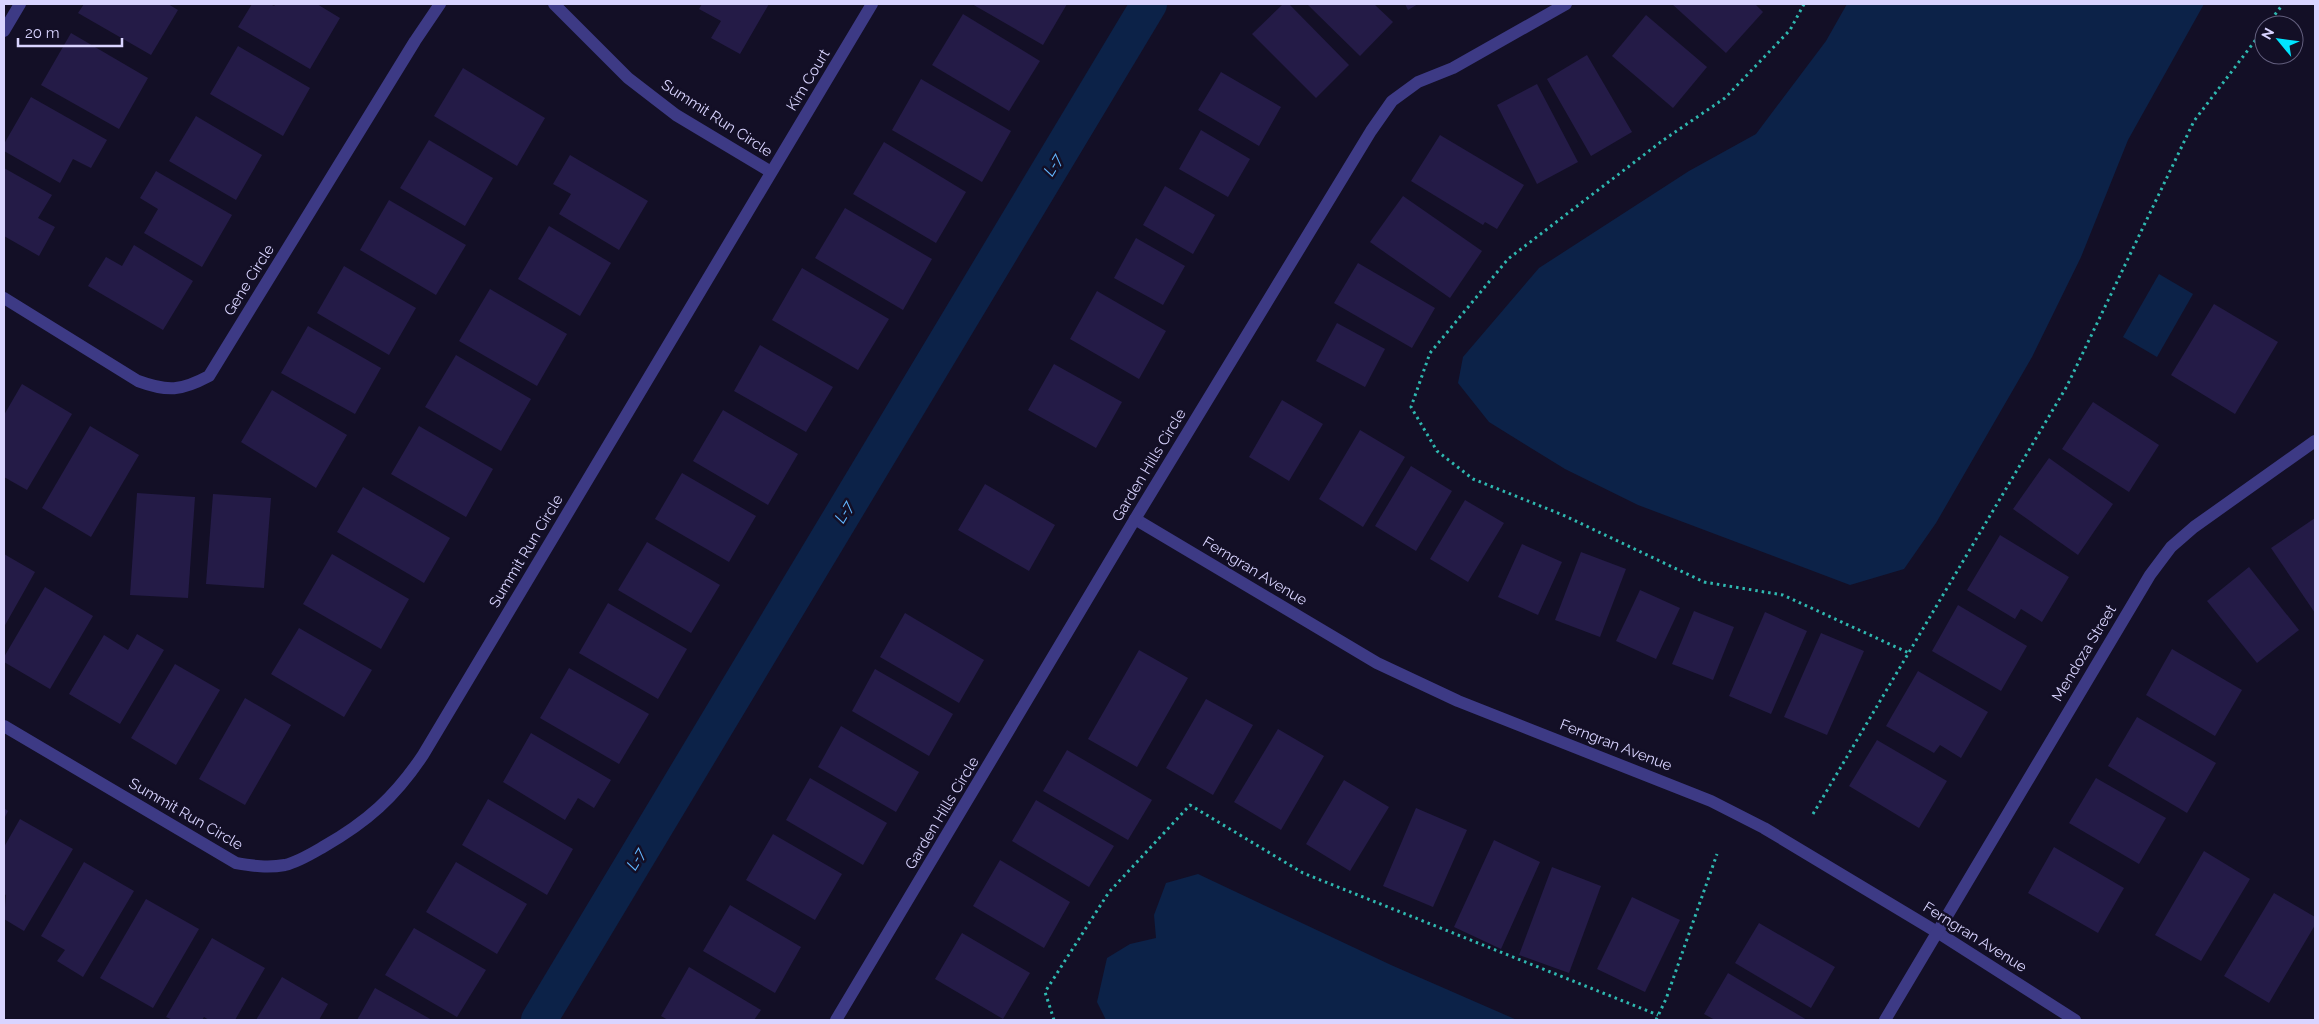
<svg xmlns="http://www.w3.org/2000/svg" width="2319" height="1024" font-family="Raleway,sans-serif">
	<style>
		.water { fill: #0c2248 }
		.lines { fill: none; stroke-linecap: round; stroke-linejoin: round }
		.canal { stroke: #0c2248; stroke-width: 36 }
		.building { fill: #241b47 }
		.path { stroke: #2fb8b0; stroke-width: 3; stroke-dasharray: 2.5 4; stroke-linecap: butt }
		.street { stroke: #3d3a85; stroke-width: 12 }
		.labels { text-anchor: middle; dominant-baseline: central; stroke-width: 5; stroke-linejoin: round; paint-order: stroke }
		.street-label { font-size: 15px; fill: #d9d4ff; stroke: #130f26 }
		.water-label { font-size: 16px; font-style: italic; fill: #62b6ff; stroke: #130f26 }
	</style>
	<rect width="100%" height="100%" fill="#130f26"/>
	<g class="water">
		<polygon points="1847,4 2204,4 2128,140 2081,257 2032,357 1936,523 1904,569 1850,585 1638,505 1565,469 1489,422 1458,383 1463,357 1539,268 1689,171 1756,134 1826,41"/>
		<polygon points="2159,274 2193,294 2157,357 2123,337"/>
		<polygon points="1198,874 1391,965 1517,1020 1106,1020 1097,1002 1107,958 1130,944 1156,938 1154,915 1166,883"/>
	</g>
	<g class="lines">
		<polyline class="canal" points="539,1020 1149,4"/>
	</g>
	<g class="building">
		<polygon points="84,4 168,4 178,10 151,55 78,13"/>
		<polygon points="252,4 270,4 274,6 276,4 317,4 340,18 310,69 238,27"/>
		<polygon points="702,4 769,4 740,54 711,38 721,21 699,9"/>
		<polygon points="972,4 1067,4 1043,45"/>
		<polygon points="1283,4 1289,4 1349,65 1316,98 1252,34"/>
		<polygon points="1307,4 1374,4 1393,22 1360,56"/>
		<polygon points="1405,4 1418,4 1408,10"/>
		<polygon points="1672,4 1755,4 1763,12 1726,53"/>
		<polygon points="963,14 1040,61 1009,111 932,65"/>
		<polygon points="1646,15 1707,67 1673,108 1612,56"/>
		<polygon points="71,33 148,78 119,129 41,85"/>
		<polygon points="238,46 310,88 283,136 210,94"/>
		<polygon points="1587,55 1632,132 1591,156 1547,79"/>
		<polygon points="463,68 545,118 517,166 434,116"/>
		<polygon points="1221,72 1281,107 1259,146 1198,110"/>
		<polygon points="921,79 1011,131 982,182 892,130"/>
		<polygon points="1537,84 1578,162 1537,184 1497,105"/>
		<polygon points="31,97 107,140 91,168 73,159 60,183 4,151 4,144"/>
		<polygon points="196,116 262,155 236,200 169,161"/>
		<polygon points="1201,130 1250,159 1228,197 1179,169"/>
		<polygon points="1440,135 1524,185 1497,229 1485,222 1483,225 1411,181"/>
		<polygon points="429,140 493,178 465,226 400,188"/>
		<polygon points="884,142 966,192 936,243 853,194"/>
		<polygon points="570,155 648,201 619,250 559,214 571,194 553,184"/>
		<polygon points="4,168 52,195 38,218 55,227 39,256 4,236"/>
		<polygon points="156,171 232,215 202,267 144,233 158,209 140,198"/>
		<polygon points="1165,186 1215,215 1193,254 1143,225"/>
		<polygon points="1403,196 1482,251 1450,298 1370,242"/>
		<polygon points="389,200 466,245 436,295 360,250"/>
		<polygon points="845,208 932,259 903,310 815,258"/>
		<polygon points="549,226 611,263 580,316 518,279"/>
		<polygon points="1136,238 1185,266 1163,305 1114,278"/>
		<polygon points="134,245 193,281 163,330 88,286 106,257 122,266"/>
		<polygon points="1358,263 1435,308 1412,348 1334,303"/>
		<polygon points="344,266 416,308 389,355 317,313"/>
		<polygon points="802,268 889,319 858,370 772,320"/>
		<polygon points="490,289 567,334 537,386 459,341"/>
		<polygon points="1097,291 1166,331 1139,379 1070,339"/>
		<polygon points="2214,304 2278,342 2235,414 2171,375"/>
		<polygon points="1337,323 1385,349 1365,387 1316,361"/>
		<polygon points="308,326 381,368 355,414 281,373"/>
		<polygon points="760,345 833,387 806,432 734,391"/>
		<polygon points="456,355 531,399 501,451 425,407"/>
		<polygon points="1054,364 1122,402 1096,448 1028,410"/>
		<polygon points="22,384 72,414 27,490 4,477 4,415"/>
		<polygon points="272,390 347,435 316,488 241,442"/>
		<polygon points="1282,400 1323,424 1289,481 1249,457"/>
		<polygon points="2093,402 2159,445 2129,492 2062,449"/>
		<polygon points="723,410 798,454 768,505 693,461"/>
		<polygon points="90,426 139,455 91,537 42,508"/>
		<polygon points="419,426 493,469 466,517 391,474"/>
		<polygon points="1360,430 1405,457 1363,527 1319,499"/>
		<polygon points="2049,458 2113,504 2078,555 2013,509"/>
		<polygon points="1411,466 1452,491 1416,551 1375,526"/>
		<polygon points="682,473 756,516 729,562 655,519"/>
		<polygon points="985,484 1055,525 1029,571 958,530"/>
		<polygon points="363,487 450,538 424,583 337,532"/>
		<polygon points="137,493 195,497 188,598 130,595"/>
		<polygon points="213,494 271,498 264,588 206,584"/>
		<polygon points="1465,500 1504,523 1468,582 1430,559"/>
		<polygon points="2315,518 2315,613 2271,548"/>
		<polygon points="2000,535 2069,577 2042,622 2021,609 2015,619 1967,590"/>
		<polygon points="647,542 720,585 691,633 618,590"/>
		<polygon points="1522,544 1562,562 1538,615 1498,597"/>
		<polygon points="1581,552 1626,569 1600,637 1555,620"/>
		<polygon points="4,554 35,572 4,627"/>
		<polygon points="332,554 409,599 381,649 303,604"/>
		<polygon points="2249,567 2299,630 2257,663 2207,601"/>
		<polygon points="45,587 93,616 50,689 4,662 4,657"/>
		<polygon points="1640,590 1680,608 1656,659 1616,641"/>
		<polygon points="608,603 687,649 658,699 579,653"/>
		<polygon points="1958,605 2027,646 2001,691 1932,651"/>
		<polygon points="1694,611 1734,627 1713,680 1672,664"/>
		<polygon points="1765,612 1807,631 1771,714 1729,696"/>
		<polygon points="905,613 984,660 959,703 880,657"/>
		<polygon points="299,628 372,670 344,717 271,674"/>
		<polygon points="1821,633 1864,651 1827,735 1784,717"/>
		<polygon points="137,634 164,650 120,724 69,694 104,635 128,650"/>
		<polygon points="2172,649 2242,690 2215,736 2146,695"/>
		<polygon points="1139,650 1188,678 1137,767 1088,739"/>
		<polygon points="175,664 220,690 176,765 131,738"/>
		<polygon points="569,668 649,714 619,764 540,718"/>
		<polygon points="875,669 953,714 929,756 852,711"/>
		<polygon points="1918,671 1988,712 1961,758 1940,745 1934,753 1886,726"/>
		<polygon points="245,698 291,725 245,805 199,779"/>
		<polygon points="1206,699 1253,725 1213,795 1166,768"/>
		<polygon points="2137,717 2216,763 2187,813 2108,766"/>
		<polygon points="841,726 919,772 896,812 818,767"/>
		<polygon points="1278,729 1324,756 1281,830 1234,802"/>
		<polygon points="531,733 611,780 594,808 578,798 565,820 503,782"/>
		<polygon points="1877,740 1947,781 1919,828 1849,786"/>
		<polygon points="1067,750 1152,800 1128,840 1043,791"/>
		<polygon points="810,778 887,823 863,865 786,820"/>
		<polygon points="2096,778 2166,818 2139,864 2069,823"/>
		<polygon points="1344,780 1389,807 1350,871 1306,844"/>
		<polygon points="488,799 573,849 547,895 462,845"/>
		<polygon points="1036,800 1114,846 1089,887 1012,841"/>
		<polygon points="4,808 8,811 4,819"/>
		<polygon points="1416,808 1467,830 1433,907 1383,886"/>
		<polygon points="20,819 73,849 24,931 4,919 6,895 4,894 4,847"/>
		<polygon points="773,834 842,874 815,920 746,880"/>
		<polygon points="1494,840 1540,862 1501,949 1454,927"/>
		<polygon points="2054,847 2124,888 2098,933 2028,893"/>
		<polygon points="2204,851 2250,879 2201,961 2155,935"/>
		<polygon points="1000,860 1070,902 1044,948 973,906"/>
		<polygon points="84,862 134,891 83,977 57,961 65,950 41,936"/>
		<polygon points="456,862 527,904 497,954 426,912"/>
		<polygon points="1552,867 1601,886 1569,973 1519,955"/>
		<polygon points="2274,893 2315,917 2315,925 2269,1003 2224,976"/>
		<polygon points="1632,897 1680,920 1645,992 1597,969"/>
		<polygon points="146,899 199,929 153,1008 100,978"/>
		<polygon points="730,905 801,947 775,993 703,951"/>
		<polygon points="1759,923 1835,967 1811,1008 1735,963"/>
		<polygon points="414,928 486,970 457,1017 385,975"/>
		<polygon points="962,933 1030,973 1003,1019 935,979"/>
		<polygon points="212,938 265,968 235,1020 209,1020 204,1017 202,1020 173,1020 166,1017"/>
		<polygon points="689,967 761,1010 754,1020 668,1020 661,1016"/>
		<polygon points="1728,973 1807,1020 1715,1020 1704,1014"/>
		<polygon points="282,977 328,1004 319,1020 256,1020"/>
		<polygon points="375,988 432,1020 357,1020"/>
	</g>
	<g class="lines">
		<g class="path">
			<polyline points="1804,4 1790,30 1725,98 1662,141 1508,259 1430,353 1411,407 1437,451 1473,479 1563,515 1704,582 1783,595 1909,653"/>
			<polyline points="2267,25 2283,4"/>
			<polyline points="1813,814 2067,386 2194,121 2264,29"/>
			<polyline points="1054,1020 1045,992 1109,892 1190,805 1303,873 1658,1015"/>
			<polyline points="1656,1020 1666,999 1717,854"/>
		</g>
		<g class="street">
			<polyline points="554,4 628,78 676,115 771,172"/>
			<polyline points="4,31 20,4"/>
			<path d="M4 298 138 381C168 392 181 391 209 376L415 41 440 4"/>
			<polyline points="1135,519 1377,663 1458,701 1711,801 1764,828 1937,932 2075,1020"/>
			<path d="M4 726 236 863C253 866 268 868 285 865 298 862 311 854 323 847 367 822 395 797 423 755L872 4"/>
			<polyline points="836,1020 1135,519 1371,131 1392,101 1418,82 1453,68 1566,4"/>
			<polyline points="1885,1020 2150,575 2171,547 2194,527 2315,441"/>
		</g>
	</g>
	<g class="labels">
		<g class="street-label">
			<text transform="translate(808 80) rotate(-59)">Kim Court</text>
			<text transform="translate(717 118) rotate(33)">Summit Run Circle</text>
			<text transform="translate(249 280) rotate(-58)">Gene Circle</text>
			<text transform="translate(1149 465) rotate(-59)">Garden Hills Circle</text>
			<text transform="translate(526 551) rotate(-59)">Summit Run Circle</text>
			<text transform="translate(1255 571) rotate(31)">Ferngran Avenue</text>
			<text transform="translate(2084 653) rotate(-59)">Mendoza Street</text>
			<text transform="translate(1616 745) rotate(21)">Ferngran Avenue</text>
			<text transform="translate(942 813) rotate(-59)">Garden Hills Circle</text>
			<text transform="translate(186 814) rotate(30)">Summit Run Circle</text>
			<text transform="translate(1975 937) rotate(32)">Ferngran Avenue</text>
		</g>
		<g class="water-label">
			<text transform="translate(1053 165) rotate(-59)">L-7</text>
			<text transform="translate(844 512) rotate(-59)">L-7</text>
			<text transform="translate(636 859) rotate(-59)">L-7</text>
		</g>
	</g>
	<rect width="2319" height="1024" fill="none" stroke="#d9d4ff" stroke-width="10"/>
	<g transform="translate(2279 40) rotate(299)"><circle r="24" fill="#130f26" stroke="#625e7d"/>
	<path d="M0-4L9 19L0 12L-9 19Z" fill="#00e5ff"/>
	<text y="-8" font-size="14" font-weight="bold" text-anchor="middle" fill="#d9d4ff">N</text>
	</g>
	<path d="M18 38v8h104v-8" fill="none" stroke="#d9d4ff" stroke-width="2.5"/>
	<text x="25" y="38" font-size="15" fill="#d9d4ff" stroke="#130f26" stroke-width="4" paint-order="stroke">20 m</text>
</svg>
